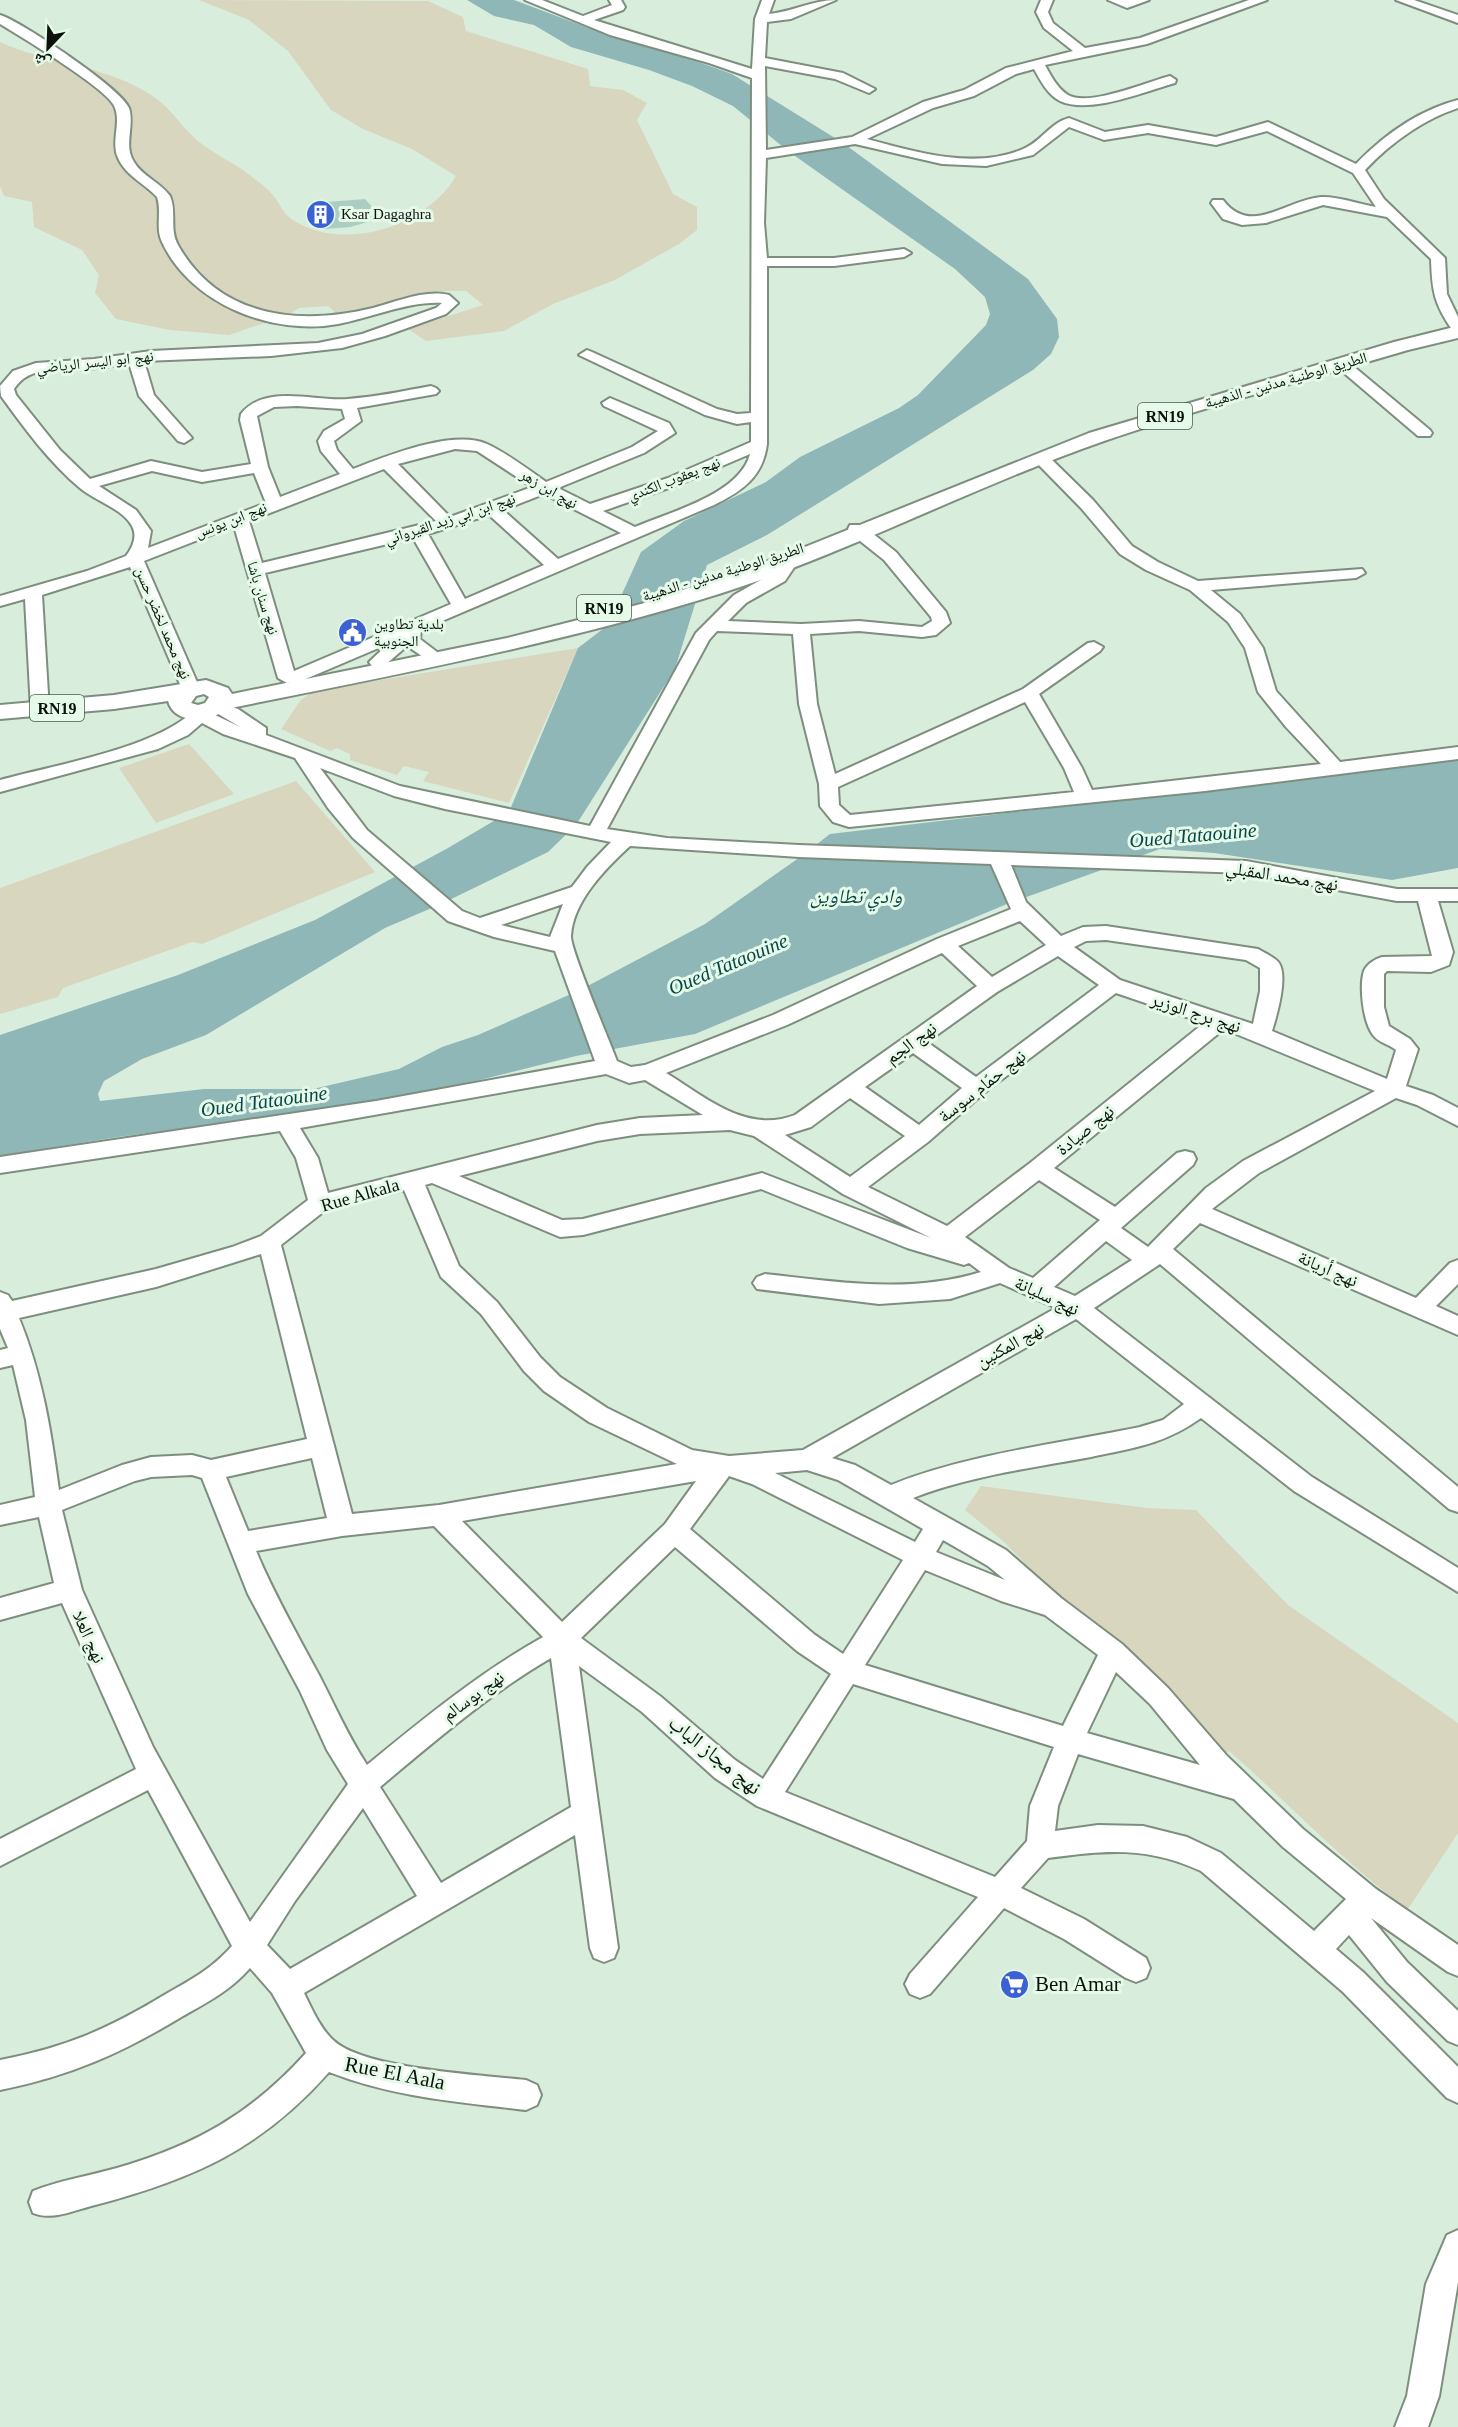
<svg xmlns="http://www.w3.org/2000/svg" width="1458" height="2427" font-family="'Times New Roman','Noto Naskh Arabic',serif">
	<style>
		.green { fill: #d8d6bf }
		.water { fill: #8fb7b7 }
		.building { fill: #aacfc2 }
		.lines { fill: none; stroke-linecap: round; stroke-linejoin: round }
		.minor-casing { stroke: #7d8e7f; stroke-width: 4 }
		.major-casing { stroke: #7d8e7f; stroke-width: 4 }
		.minor { fill: #fff; fill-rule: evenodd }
		.major { fill: #fff; fill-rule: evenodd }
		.labels { text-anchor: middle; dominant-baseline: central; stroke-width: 6; stroke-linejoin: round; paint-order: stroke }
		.far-poi-label { font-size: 15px; fill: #0b120c; stroke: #e6fae9; text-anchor: start }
		.far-street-label { font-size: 15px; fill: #0b120c; stroke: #e6fae9 }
		.shield { fill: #e6fae9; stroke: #4d584e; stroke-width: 1.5 }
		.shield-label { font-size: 16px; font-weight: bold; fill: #0b120c }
		.street-label { font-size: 18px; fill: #0b120c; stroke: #e6fae9 }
		.water-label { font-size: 20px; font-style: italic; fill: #074646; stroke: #e6fae9 }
		.near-street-label { font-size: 21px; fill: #0b120c; stroke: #e6fae9 }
		.near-poi-label { font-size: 21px; fill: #0b120c; stroke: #e6fae9; text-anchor: start }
	</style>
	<rect width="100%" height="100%" fill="#d9eddc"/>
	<g class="green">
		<path d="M199 0 428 1 463 17 466 31 588 69 590 86 623 90 647 103 637 120 673 194 697 207V230L679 244 615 280 553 304 504 331 426 341 408 329 483 305 466 291H446L338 315 328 306 299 308 288 315 229 335 170 330 116 319 95 293 99 275 82 250 34 227 32 202 4 196 0 186V42C47 64 111 66 154 97 172 109 183 129 199 142 217 156 239 165 256 180 263 185 271 192 276 199 282 208 285 216 296 222 348 252 428 225 456 176L412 149 363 129 331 110 288 51 249 20Z"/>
		<polygon points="578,648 509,803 423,781 429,772 404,766 397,775 350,760 350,754 337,748 330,751 281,729 300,701 313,691"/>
		<polygon points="189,744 234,794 156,823 119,768"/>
		<polygon points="296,781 375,872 202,944 192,942 63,988 58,997 0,1014 0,888"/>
		<path d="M981 1486 1147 1508 1196 1510 1288 1605 1458 1723V1833L1408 1909C1343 1863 1289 1803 1229 1751L1225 1753 1139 1659 1072 1611 1003 1541 965 1510Z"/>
	</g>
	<polygon class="water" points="467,0 514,0 594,30 701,63 732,74 843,143 1028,279 1057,319 1059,337 1051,354 1033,370 767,535 707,565 675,669 576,825 548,852 441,904 385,928 206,1035 142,1059 104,1081 98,1094 100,1101 204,1089 313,1089 399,1069 442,1047 478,1035 580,990 705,924 803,855 830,834 1458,760 1458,868 1392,880 1214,853 1160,849 1007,904 695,1034 576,1056 395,1101 118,1137 0,1156 0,1035 178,975 315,920 448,848 509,812 578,648 608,625 641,552 684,521 766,482 800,457 899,408 918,395 986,325 990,314 985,297 955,269 788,151 733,106 692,86 649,70 571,47 534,25 494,16"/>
	<g class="building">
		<polygon points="365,199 382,218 350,227 326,229 317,227 314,221 314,203"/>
		<polygon points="362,625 364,637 346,644 341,629"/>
	</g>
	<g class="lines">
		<defs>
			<g id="minor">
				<path d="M525 0H542L583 16 612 5 609 0H621L625 7 623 10 594 20 752 69 755 19 762 0H774L769 14C792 12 812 0 836 0L791 19 767 22 765 58 843 73 875 89 869 93 835 79 765 66 766 150 852 137 923 102 964 90 1006 68 1073 51 1044 28 1036 12 1041 0H1053L1048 12 1053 23 1085 48 1140 38 1249 0H1267L1147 44 1045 65C1051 76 1057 88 1068 95 1089 107 1147 82 1170 76L1176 80 1175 83C1146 91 1089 115 1060 101 1048 95 1040 80 1034 69L1016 74 974 96 933 108 867 139C915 152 975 170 1023 149 1041 142 1050 123 1069 118L1105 132 1148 125 1216 137 1268 122 1356 164C1384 135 1419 110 1458 100V108C1422 120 1391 143 1365 170L1384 199 1445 258 1447 294 1458 317V333L1453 331C1434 304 1432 291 1431 259L1387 217 1323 205 1266 223 1242 225 1223 219 1211 203 1213 200H1223C1251 237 1285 200 1321 197 1337 196 1359 204 1376 207L1353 173 1267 131 1216 145 1148 133 1104 140 1069 127 1033 155 986 166 942 164 855 144 766 158 764 223 767 258H834L904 249 911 253 904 257 834 266H767V444C763 477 742 491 714 505L421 630 420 639 437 652 434 656H422L407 646 384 666H372L369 662 388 644 301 681 287 683 278 678 234 526 144 561 200 689 197 693H185L182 689 130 567 42 595 49 710 40 715 34 714 31 710 25 599 0 606V596L87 571 126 556C132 548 138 537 132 526 122 508 95 501 80 488 50 463 24 428 1 396L0 386 13 371 36 363 94 359 151 351 318 343 362 334 436 308 442 303C408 301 371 318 338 324 274 336 191 305 162 242 155 228 162 212 157 197 144 183 126 176 118 158 110 141 123 120 113 104 102 86 22 37 0 24V15C21 21 122 89 129 108 135 126 123 145 134 162 142 176 160 182 170 196 177 212 169 229 178 245 219 318 299 326 373 308 395 302 426 289 449 295L458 303 446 314 385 336 342 348 271 356 144 361 154 395 192 438 184 443 178 441 139 396 129 363C115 365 101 368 87 369 61 371 30 364 14 389L16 395 60 450 90 479 151 461 202 472 251 464 240 420 241 414C265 383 316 402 348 399 376 397 404 391 431 386L436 388 439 391 436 394 357 408 361 421 334 441 337 450 353 469C387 456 453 429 487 444 507 453 527 469 546 482L632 447 658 431 604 406 602 403 610 398 669 423 675 433 644 453 558 488 590 504 668 478 751 442V422L737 424 705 415 579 355 587 350 592 352 717 409 737 414 751 413 752 78 709 63 610 35ZM297 406 342 409 345 419 324 431 318 441 321 451 340 474 280 497 268 467 257 416 274 407ZM455 449 477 451 532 487 450 517 398 464ZM750 454C740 494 670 512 635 527L603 511 680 484ZM384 469 436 521 262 563 249 521ZM152 471 202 482 254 473 266 503 148 548 151 531 136 510 99 486ZM544 494 621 533 558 559 503 510ZM489 515 544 565 465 599 428 534ZM413 538 451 604 294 671 265 573Z"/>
				<polygon points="1108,0 1149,0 1127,8"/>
				<polygon points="1396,0 1414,0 1458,15 1458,23"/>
				<polygon points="1342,359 1347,361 1430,430 1432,433 1430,436 1418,436 1337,367 1334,364"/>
				<path d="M1041 453 1047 455 1093 500 1132 546 1158 562 1198 581 1362 569 1365 573 1356 578 1211 590 1240 614 1263 648 1276 691 1340 762 1458 747V759L1205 791 849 827 833 822 820 806 819 784 799 704 793 634 717 631 709 640 607 829 667 838 799 845 1246 861 1397 889H1458V901H1438L1453 952 1449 965 1431 972 1387 971 1384 974V1007L1389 1026 1410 1039 1418 1049 1406 1086 1433 1095 1458 1108V1126L1417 1105 1396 1098 1259 1173 1212 1209 1416 1298 1450 1263 1458 1260V1284L1436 1306 1458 1316V1335L1200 1223 1173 1249 1458 1487V1512L1449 1509 1160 1264 1094 1308 1312 1477 1458 1568V1592L1294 1491 1201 1418C1165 1444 1133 1448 1091 1457 1032 1468 968 1476 913 1498L1006 1550 1061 1598 1122 1644 1168 1688 1227 1756 1303 1829 1376 1889 1458 1945V1976L1448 1972 1371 1918 1407 1962 1458 2011V2045L1448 2041 1387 1982 1349 1935 1336 1949 1363 1972 1458 2067V2103L1447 2098 1343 1992 1201 1871C1147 1846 1105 1850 1048 1858L1021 1888 1084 1919 1146 1958 1150 1968 1146 1978 1136 1982 1126 1978 1064 1939 1004 1908 930 1994 920 1998 910 1994 905 1984 910 1974 978 1897 757 1806 715 1778 642 1712 579 1666 618 1948 614 1958 604 1962 594 1958 590 1948 575 1835 304 1993C312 2009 320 2028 333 2040 363 2069 482 2075 526 2080L537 2085 541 2095 537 2105 526 2110C459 2102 392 2097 329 2072 261 2149 193 2179 95 2205 75 2210 52 2221 33 2213L29 2202 33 2191C60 2180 89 2176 117 2168 196 2145 251 2114 306 2053L272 1993 250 1968C231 1990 208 2002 183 2016 122 2053 70 2076 0 2090V2060C67 2047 108 2029 166 1994 194 1978 210 1970 232 1946L148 1790 0 1866V1839L136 1769 62 1603 0 1620V1598L54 1583 39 1517 0 1525V1505L35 1497 26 1420 13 1365 0 1368V1350L8 1348 0 1329V1292L8 1295 12 1301 156 1269 232 1247 261 1236 308 1200 296 1158 280 1131 0 1173V1157L376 1101 595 1061 555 951 494 937 448 921 353 838 328 808 295 758 223 734 202 723 188 735 158 749 0 792V780C55 765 145 750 188 716L185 712 188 708 208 706 217 701 238 709 266 728V735L400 786 590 826 696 633 734 595 773 573 785 556 791 555 799 560 785 581 746 603 728 621 801 624 859 621 922 627 932 621 931 617 884 560 850 533 848 529 850 525H862L896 552 946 612 950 623 936 635 922 637 859 631 810 634 817 704 835 774 1023 689 1088 643 1094 642 1103 647 1100 651 1039 694 1082 768 1092 790 1321 764 1286 727 1258 692 1245 648 1228 622 1190 590 1146 570 1120 554 1081 508 1035 461 1033 458ZM1025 702 1064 768 1074 792 850 815 839 805 838 787ZM215 712 240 727 213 714ZM320 768 394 796 445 809 611 842 587 867 572 887 480 918 462 911 367 830ZM630 846 799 857 991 864 1011 909 937 939 773 1015 645 1065 631 1067 617 1061C610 1042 570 949 571 936 573 901 606 868 630 846ZM1011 865 1246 873 1397 901H1418L1432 956 1382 957C1375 959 1367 964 1364 971 1359 986 1363 1022 1373 1035 1379 1043 1389 1044 1396 1050L1387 1079 1272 1031C1277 1015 1288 977 1279 963 1275 957 1264 953 1258 949L1106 926 1083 927 1061 936 1026 902ZM563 904 550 937 501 925ZM1020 921 1046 945 992 977 958 946ZM1106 940 1246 960 1260 968V991L1253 1024 1120 980 1074 947 1086 941ZM942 953 977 986 795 1115C746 1134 706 1097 666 1073L787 1025ZM1058 956 1099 985 976 1077 927 1042 997 992ZM1116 993 1204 1023 1030 1163 947 1226 868 1187 928 1142 984 1093ZM1224 1029 1375 1091 1243 1161 1206 1188 1148 1247 1121 1228 1193 1165 1196 1159 1193 1153 1185 1151 1177 1153 1115 1207 1054 1168ZM913 1053 962 1088 919 1125 865 1087ZM606 1074 629 1083 645 1080 703 1115 640 1118 597 1125 328 1193 318 1158 300 1128ZM850 1098 905 1136 850 1177 785 1135 811 1127ZM730 1130 754 1136 843 1194 931 1238 762 1173 583 1219 562 1220 459 1176 597 1141 640 1134ZM1039 1180 1100 1220 1033 1278 1009 1268 965 1237ZM432 1183 560 1237 583 1235 761 1189 907 1248 964 1265 969 1263 981 1272C910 1294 838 1282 765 1274L757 1277 753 1283 757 1289 879 1304 950 1299 1000 1283 1056 1308 803 1450 729 1456 692 1450 607 1408 560 1377 540 1357 497 1302 459 1266 425 1185ZM404 1190 441 1277 481 1314 524 1371 544 1391 589 1422 677 1464 439 1505 352 1514 281 1245 327 1209ZM1106 1241 1132 1260 1075 1296 1054 1287ZM261 1254 307 1439 211 1460 192 1455 151 1457 122 1465 59 1490C51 1430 42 1374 19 1318L156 1287ZM1076 1319 1184 1404 1163 1420 1140 1427C1057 1444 969 1454 891 1485L855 1465 832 1458ZM312 1458 327 1518 248 1531 226 1477ZM807 1470 838 1480 923 1529 915 1542 775 1473ZM192 1475 202 1478 248 1594 300 1691 327 1750 348 1784 250 1922 153 1747 82 1590 62 1510 135 1481 151 1477ZM729 1476 752 1484 903 1560 843 1654 815 1635 690 1529ZM696 1481 665 1524 562 1622 462 1521ZM434 1526 543 1637C479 1673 423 1719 367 1765 348 1736 335 1706 319 1675 297 1634 274 1594 256 1551L342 1536ZM943 1540 988 1566 1005 1580 936 1552ZM675 1547 797 1651 831 1674 763 1779 735 1760 660 1696 581 1638ZM925 1570 1001 1601 1045 1615 1098 1655 1063 1726 865 1665ZM551 1658 571 1807 441 1883 380 1787C435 1741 489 1694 551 1658ZM1116 1672 1150 1704 1200 1765 1087 1733ZM853 1684 1054 1747 1030 1806 1027 1841 995 1877 785 1792ZM1078 1754 1234 1799 1283 1847 1346 1899 1314 1931 1221 1853 1187 1837 1143 1826 1098 1825 1055 1831 1058 1806ZM363 1808 417 1896 290 1969 267 1945 295 1901Z"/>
				<polygon points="1458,2230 1458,2282 1439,2396 1428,2427 1395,2427 1407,2396 1426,2284 1447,2235"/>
			</g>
			<path id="major" d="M1458 326V338L1408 350C1307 380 1203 407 1104 441 974 486 853 551 722 593 560 644 393 675 226 709 211 723 174 725 168 701L114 709 0 719V705L114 695 206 680 228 688 232 694 507 638 641 604 780 557 1089 433 1394 342ZM204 694 209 697 205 703 198 705 191 703 196 696Z"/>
		</defs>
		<use href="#minor" class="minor-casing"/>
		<use href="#major" class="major-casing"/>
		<use href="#minor" class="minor"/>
		<use href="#major" class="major"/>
	</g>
	<defs>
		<symbol id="building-disc" viewBox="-11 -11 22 22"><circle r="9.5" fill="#3c61d3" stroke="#e6fae9"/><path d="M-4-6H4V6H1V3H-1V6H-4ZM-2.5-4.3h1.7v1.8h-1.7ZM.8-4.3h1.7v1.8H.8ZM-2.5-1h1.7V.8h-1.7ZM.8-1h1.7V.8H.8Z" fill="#fff"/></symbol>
		<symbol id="civic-disc" viewBox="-11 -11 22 22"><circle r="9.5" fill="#3c61d3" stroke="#e6fae9"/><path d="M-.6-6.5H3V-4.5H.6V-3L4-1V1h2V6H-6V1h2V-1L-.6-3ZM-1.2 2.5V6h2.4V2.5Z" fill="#fff"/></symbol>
		<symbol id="supermarket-disc" viewBox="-11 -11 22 22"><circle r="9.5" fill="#3c61d3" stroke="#e6fae9"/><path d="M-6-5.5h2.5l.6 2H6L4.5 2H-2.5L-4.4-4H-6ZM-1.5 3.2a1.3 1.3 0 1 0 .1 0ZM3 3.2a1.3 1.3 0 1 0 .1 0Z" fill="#fff"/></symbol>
	</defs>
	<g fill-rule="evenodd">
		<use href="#building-disc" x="304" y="198" width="33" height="33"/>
		<use href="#civic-disc" x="336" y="616" width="33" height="33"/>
		<use href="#supermarket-disc" x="998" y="1968" width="33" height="33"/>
	</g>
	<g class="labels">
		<g class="far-poi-label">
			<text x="341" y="214">Ksar Dagaghra</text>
			<text x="374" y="624">بلدية تطاوين<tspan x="374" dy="17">الجنوبية</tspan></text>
		</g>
		<g class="far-street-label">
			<text transform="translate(95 362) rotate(-6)">نهج ابو اليسر الرياضي</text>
			<text transform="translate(1286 380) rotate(-16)">الطريق الوطنية مدنين - الذهيبة</text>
			<text transform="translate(674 479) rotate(-21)">نهج يعقوب الكندي</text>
			<text transform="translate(549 489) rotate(30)">نهج ابن زهر</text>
			<text transform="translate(450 519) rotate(-18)">نهج ابن ابي زيد القيرواني</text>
			<text transform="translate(231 520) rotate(-21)">نهج ابن يونس</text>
			<text transform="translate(723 572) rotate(-17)">الطريق الوطنية مدنين - الذهيبة</text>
			<text transform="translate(263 598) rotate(73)">نهج سنان باشا</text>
			<text transform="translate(163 623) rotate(67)">نهج محمد لخضر حسن</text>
		</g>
		<g class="shield">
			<rect x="1138" y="403" width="54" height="26" rx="4.5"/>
			<rect x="577" y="595" width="54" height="26" rx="4.5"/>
			<rect x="30" y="695" width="54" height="26" rx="4.5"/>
		</g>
		<g class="shield-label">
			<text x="1165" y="416">RN19</text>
			<text x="604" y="608">RN19</text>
			<text x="57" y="708">RN19</text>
		</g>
		<g class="street-label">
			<text transform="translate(1282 876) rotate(9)">نهج محمد المقبلي</text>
			<text transform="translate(1196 1013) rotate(18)">نهج برج الوزير</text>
			<text transform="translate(911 1043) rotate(-36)">نهج الجم</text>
			<text transform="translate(982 1086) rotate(-38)">نهج حمّام سوسة</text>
			<text transform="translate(1085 1130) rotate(-39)">نهج صيادة</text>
			<text transform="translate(360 1195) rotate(-16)">Rue Alkala</text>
			<text transform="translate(1328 1269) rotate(24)">نهج أريانة</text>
			<text transform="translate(1047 1296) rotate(25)">نهج سليانة</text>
			<text transform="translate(1010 1345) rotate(-29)">نهج المكنين</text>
			<text transform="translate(89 1637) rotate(66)">نهج العلا</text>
			<text transform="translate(473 1696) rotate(-36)">نهج بوسالم</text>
		</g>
		<g class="water-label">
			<text transform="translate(1193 835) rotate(-5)">Oued Tataouine</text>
			<text x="856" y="896">وادي تطاوين</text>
			<text transform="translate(728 964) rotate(-23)">Oued Tataouine</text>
			<text transform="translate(264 1101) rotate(-8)">Oued Tataouine</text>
		</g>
		<g class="near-street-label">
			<text transform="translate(715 1755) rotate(39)">نهج مجاز الباب</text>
			<text transform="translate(395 2073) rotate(11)">Rue El Aala</text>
		</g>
		<g class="near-poi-label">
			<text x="1035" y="1984">Ben Amar</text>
		</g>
	</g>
	<g transform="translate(48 48) rotate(203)" stroke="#e6fae9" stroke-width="4.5" paint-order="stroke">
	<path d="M0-4.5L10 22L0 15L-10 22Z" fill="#0b120c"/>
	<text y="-9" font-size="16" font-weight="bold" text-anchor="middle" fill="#0b120c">ش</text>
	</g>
</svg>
